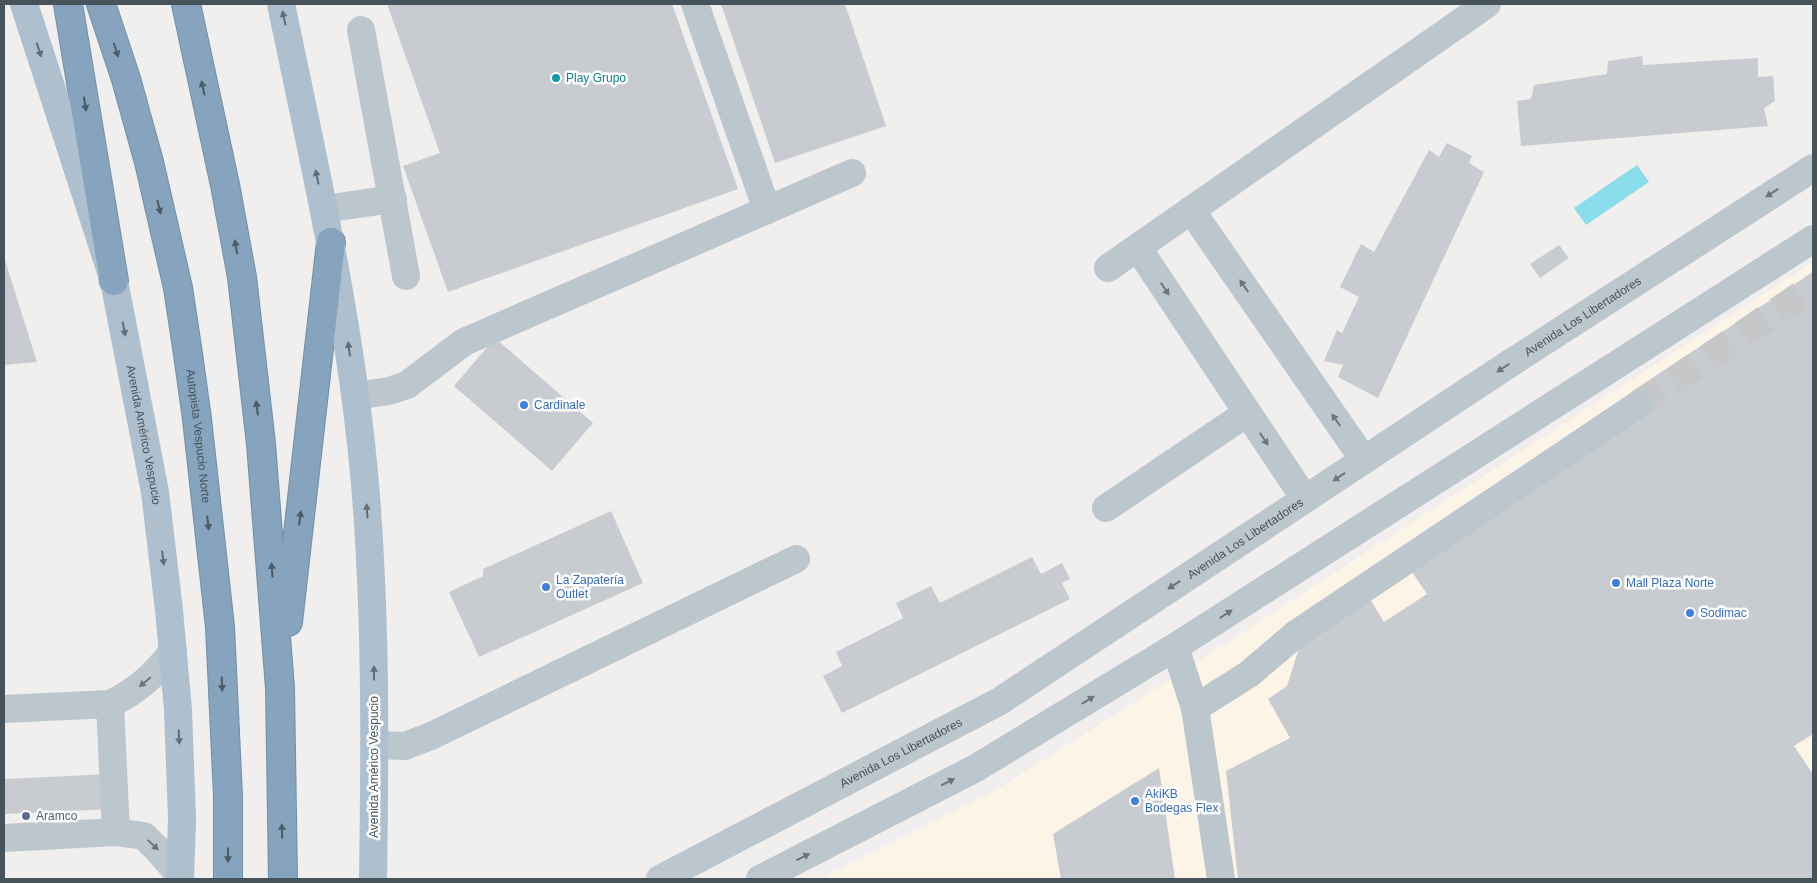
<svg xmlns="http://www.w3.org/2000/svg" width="1817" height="883" font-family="Arial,sans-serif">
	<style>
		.commercial { fill: #fcf4e7 }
		.water { fill: #8addeb }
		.building { fill: #c8ccd1 }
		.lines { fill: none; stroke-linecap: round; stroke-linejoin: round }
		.minor-tunnel { stroke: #c6c7c9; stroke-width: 28; stroke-dasharray: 28 14; stroke-linecap: butt }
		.highway-casing { stroke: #718fa8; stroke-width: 30 }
		.minor { stroke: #bcc6cd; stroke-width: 28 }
		.major { stroke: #aebfcd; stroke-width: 28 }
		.highway { stroke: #86a4bd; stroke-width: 28 }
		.oneway { fill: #606e78 }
		.oneway2 { fill: #4c5b65 }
		.oneway3 { fill: #69767d }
		.culture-dot { fill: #0f9aa8; stroke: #fff; stroke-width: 2 }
		.shop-dot { fill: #3f7fe0; stroke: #fff; stroke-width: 2 }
		.service-dot { fill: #5c6f8a; stroke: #fff; stroke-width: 2 }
		.labels { text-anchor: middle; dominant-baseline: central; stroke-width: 5; stroke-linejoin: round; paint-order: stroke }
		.culture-label { font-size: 12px; fill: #0d838f; stroke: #fff; text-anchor: start }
		.street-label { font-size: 12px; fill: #46535b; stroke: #fff }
		.shop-label { font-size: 12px; fill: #366cbe; stroke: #fff; text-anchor: start }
		.service-label { font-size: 12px; fill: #4e5e75; stroke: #fff; text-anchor: start }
	</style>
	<rect width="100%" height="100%" fill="#f1eeee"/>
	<polygon class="commercial" points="1813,262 1813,879 820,879 996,790 1165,683"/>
	<polygon class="water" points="1637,165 1649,182 1586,225 1574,208"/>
	<g class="building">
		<polygon points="387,4 672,4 738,189 448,292 403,166 440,153"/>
		<polygon points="721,4 845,4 886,126 775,163"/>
		<polygon points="1642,56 1643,65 1758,58 1758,77 1773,76 1775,101 1764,108 1768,126 1521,146 1517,101 1531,99 1534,85 1607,74 1608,61"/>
		<polygon points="1447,143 1472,156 1469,163 1484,172 1378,398 1338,377 1343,365 1324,361 1337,330 1342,333 1359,297 1340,287 1361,244 1374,252 1429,150 1439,157"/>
		<polygon points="1559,245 1569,258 1540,278 1530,264"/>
		<polygon points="4,257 37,362 4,365"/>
		<polygon points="1813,272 1813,734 1794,746 1813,774 1813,879 1238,879 1226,771 1290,738 1268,699 1287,686 1301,642 1370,599 1384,622 1427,594 1412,572 1644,416 1631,392"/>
		<polygon points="495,338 593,423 552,471 454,386"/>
		<polygon points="611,511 643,583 479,657 449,592 483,576 483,569"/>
		<polygon points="1032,557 1041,574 1062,563 1070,579 1062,583 1070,599 842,713 823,676 842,666 836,652 903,618 896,603 931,586 940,603"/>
		<polygon points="1159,768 1175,879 1061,879 1053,834"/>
		<polygon points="109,774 110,809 4,814 4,779"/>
	</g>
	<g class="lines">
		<polyline class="minor-tunnel" points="1638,405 1813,287"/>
		<defs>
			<g id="highway">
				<polyline points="68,4 114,281"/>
				<path id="s3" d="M101 4 126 79 149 162 178 288 188 354 197 419 220 627 228 796V879"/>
				<polyline points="186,4 225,185 242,277 261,444 280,688 283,879"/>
				<polyline points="288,622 331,242"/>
			</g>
		</defs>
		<use href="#highway" class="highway-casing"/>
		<g class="minor">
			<polyline points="695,4 767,210"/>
			<polyline points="361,30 406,276"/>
			<polyline points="324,209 393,199"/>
			<polyline points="1191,210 1364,460"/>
			<polyline points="1138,248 1305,499"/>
			<polyline points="1108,268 1487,4"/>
			<polyline points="355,396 389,391 407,385 464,342 852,173"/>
			<polyline points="1106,508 1247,413"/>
			<polyline points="1175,647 1195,708 1221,879"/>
			<polyline points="110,704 116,832"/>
			<polyline points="1195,708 1249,674 1296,634 1638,405"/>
			<path d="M4 709 110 704C137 691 155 675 173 651"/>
			<polyline points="375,745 405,746 431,736 796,559"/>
			<polyline points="4,838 116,832 144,836 156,848 180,875"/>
			<path id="s1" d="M660 879 1000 701 1509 364 1813 168"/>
			<polyline points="760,879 976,768 1175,647 1813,239"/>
		</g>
		<g class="major">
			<path id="s2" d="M24 4 114 281 155 492 169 610 178 710 182 819 180 879"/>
			<path d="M281 4C314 163 351 322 365 484 376 616 375 747 373 879"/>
		</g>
		<use href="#highway" class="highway"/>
	</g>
	<defs><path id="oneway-solid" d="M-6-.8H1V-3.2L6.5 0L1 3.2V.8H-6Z" transform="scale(1.25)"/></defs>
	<g class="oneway">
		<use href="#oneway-solid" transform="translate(284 18) rotate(-102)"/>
		<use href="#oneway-solid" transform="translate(39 50) rotate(72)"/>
		<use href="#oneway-solid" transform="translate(317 177) rotate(-102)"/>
		<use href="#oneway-solid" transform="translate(124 329) rotate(79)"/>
		<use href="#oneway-solid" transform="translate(349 349) rotate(-98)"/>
		<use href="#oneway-solid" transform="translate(367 511) rotate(-94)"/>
		<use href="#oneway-solid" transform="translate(163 558) rotate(83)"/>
		<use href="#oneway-solid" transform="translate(374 673) rotate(-90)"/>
		<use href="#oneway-solid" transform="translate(179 737) rotate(88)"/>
	</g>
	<g class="oneway2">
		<use href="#oneway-solid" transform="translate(116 50) rotate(72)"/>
		<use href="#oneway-solid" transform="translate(203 88) rotate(-102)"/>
		<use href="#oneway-solid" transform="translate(85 104) rotate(80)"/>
		<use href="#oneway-solid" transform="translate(159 207) rotate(77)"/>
		<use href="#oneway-solid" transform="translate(236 247) rotate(-100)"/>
		<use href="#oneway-solid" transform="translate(257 408) rotate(-97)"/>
		<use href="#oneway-solid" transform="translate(300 518) rotate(-83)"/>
		<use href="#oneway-solid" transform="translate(208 523) rotate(83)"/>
		<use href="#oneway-solid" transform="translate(272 570) rotate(-94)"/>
		<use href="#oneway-solid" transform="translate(222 684) rotate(88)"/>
		<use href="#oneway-solid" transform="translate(282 831) rotate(-91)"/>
		<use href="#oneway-solid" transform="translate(228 855) rotate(90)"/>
	</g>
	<g class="oneway3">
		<use href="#oneway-solid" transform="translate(1772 193) rotate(147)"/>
		<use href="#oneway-solid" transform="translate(1244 286) rotate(-125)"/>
		<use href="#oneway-solid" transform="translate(1165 289) rotate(56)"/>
		<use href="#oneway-solid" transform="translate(1503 368) rotate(147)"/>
		<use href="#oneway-solid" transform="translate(1336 420) rotate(-125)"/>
		<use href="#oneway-solid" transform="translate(1264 439) rotate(56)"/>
		<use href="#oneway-solid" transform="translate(1339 477) rotate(146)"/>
		<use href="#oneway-solid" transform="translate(1174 585) rotate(147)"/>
		<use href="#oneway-solid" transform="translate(1226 614) rotate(-33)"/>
		<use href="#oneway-solid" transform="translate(145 682) rotate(140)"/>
		<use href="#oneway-solid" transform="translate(1088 700) rotate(-31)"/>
		<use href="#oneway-solid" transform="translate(948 782) rotate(-27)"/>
		<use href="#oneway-solid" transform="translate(153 845) rotate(43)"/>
		<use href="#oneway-solid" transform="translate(803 857) rotate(-27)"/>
	</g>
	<circle class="culture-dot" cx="556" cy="78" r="5"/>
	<g class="shop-dot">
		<circle cx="524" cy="405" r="5"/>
		<circle cx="1616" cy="583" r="5"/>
		<circle cx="546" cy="587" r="5"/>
		<circle cx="1690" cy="613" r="5"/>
		<circle cx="1135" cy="801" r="5"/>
	</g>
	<circle class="service-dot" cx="26" cy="816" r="5"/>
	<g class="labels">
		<g class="culture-label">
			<text x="566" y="78">Play Grupo</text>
		</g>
		<g class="street-label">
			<text stroke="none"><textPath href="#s1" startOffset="1082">Avenida Los Libertadores</textPath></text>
			<text stroke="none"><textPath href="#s2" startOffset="448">Avenida Américo Vespucio</textPath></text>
			<text stroke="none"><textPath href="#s3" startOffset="444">Autopista Vespucio Norte</textPath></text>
			<text stroke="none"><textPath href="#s1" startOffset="678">Avenida Los Libertadores</textPath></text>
			<text stroke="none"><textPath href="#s1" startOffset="272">Avenida Los Libertadores</textPath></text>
			<text transform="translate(374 767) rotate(-90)">Avenida Américo Vespucio</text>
		</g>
		<g class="shop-label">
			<text x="534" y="405">Cardinale</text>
			<text x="556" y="580">La Zapatería<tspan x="556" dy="14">Outlet</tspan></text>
			<text x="1626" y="583">Mall Plaza Norte</text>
			<text x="1700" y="613">Sodimac</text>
			<text x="1145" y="794">AkiKB<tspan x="1145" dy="14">Bodegas Flex</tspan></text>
		</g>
		<g class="service-label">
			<text x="36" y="816">Aramco</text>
		</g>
	</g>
	<rect width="1817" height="883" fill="none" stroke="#46535b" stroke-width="10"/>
</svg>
